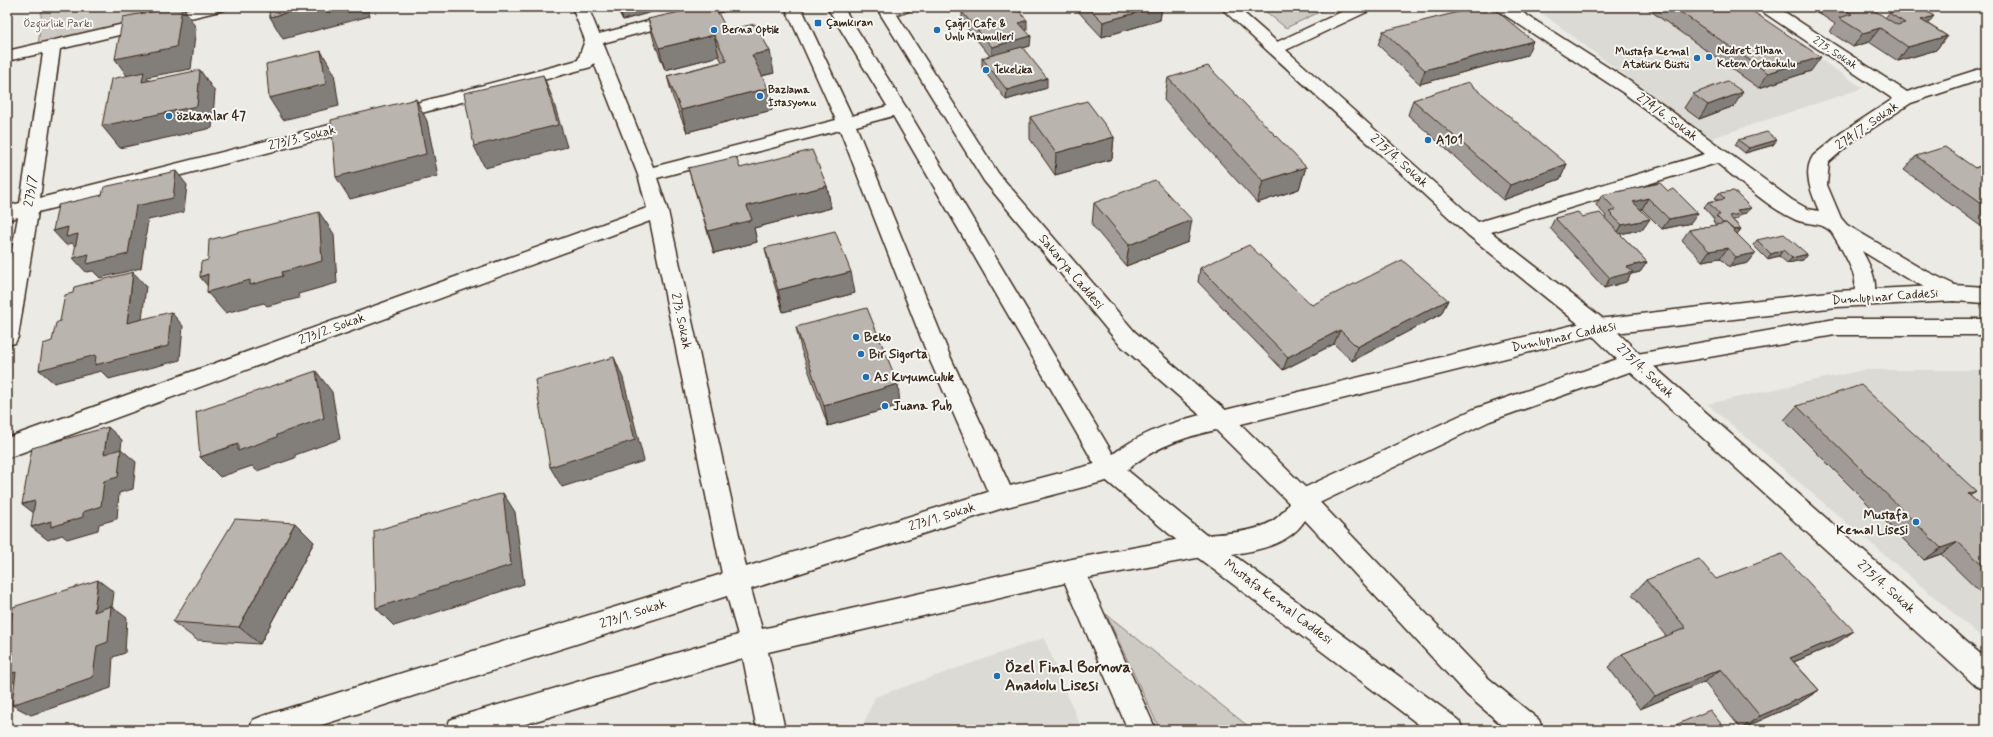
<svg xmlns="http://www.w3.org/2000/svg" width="1993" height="737" font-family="Mynerve,sans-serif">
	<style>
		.built { fill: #dcdad4 }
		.green { fill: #cdcac4; stroke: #847a71 }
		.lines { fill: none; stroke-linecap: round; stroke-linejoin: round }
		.street-casing { stroke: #3b2a1e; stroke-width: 3 }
		.secondary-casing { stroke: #3b2a1e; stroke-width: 3 }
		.primary-casing { stroke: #3b2a1e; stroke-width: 3 }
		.street { fill: #f6f6f2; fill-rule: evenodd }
		.secondary { fill: #f6f6f2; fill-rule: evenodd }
		.primary { fill: #f6f6f2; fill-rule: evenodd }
		.wall { fill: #a09b96; stroke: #3b2a1e }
		.shaded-wall { fill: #827e7a; stroke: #3b2a1e }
		.building { fill: #bab4ae; stroke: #3b2a1e }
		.poi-dot { fill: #1f6fb2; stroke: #f6f6f2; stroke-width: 1.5 }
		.labels { text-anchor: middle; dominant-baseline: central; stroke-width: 4; stroke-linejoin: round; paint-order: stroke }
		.far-poi-label { font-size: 11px; font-weight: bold; fill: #3b2a1e; stroke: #f6f6f2; text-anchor: start }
		.far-park-label { font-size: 11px; fill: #605248; stroke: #f6f6f2 }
		.far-street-label { font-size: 11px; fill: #3b2a1e; stroke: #f6f6f2 }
		.poi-label { font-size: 13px; font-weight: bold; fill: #3b2a1e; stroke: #f6f6f2; text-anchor: start }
		.street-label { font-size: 13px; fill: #3b2a1e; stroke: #f6f6f2 }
		.near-poi-label { font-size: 16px; font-weight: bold; fill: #3b2a1e; stroke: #f6f6f2; text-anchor: start }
	</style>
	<rect width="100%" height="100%" fill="#ebeae5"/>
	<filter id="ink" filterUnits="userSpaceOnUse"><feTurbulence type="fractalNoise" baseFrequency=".025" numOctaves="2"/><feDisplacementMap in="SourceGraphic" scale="8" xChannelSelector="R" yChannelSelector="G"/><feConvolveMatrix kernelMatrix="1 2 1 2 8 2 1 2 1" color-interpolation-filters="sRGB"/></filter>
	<g filter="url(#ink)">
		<g class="built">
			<polygon points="1534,7 1742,7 1863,88 1709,139"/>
			<polygon points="1863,370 1986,370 1986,641 1707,404"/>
			<polygon points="1044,638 1082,730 861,730 875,697"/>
		</g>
		<g class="green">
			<polygon points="42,7 220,7 38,48"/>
			<polygon points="1260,7 1330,7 1286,28"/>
			<polygon points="1106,614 1253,730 1160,730"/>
		</g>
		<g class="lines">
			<defs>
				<g id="street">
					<polygon points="197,7 226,7 224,10 60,49 40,198 361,117 367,119 370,123 367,127 38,212 18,337 15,343 7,345 7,276 18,217 7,220 7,206 20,203 43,53 7,61 7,51"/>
					<path d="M572 7H588L599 34 702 7H728L726 10 603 43 653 167 836 120 785 7H801L852 116 898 103 904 105 907 109 904 113 856 126 950 356 1010 486 1110 460 1118 463 1122 470 1118 477 1110 480 1003 508 751 589 762 629 1072 559 1202 535 1211 538 1214 546 1211 554 1202 557 1088 578 1156 730H1128L1065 583 768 652 785 730H757L743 658 506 730H446L450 720 460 716 738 635 727 596 306 730H249L253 720 263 716 722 574 650 221 7 458V438L647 208 638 175 594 63 591 67 392 121 386 119 383 115 386 111 578 60 585 40ZM840 130 928 356 988 492 746 567 668 211 657 178Z"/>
					<path d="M888 7H913C908 14 891 17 882 15L880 12 882 9Z"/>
					<path d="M1220 7H1237L1277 42 1352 7H1373L1371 10 1286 50 1478 222 1705 154 1625 94 1497 10 1495 7H1514L1637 86 1792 200 1808 209 1819 211C1812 194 1802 173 1813 156L1841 133 1893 99 1760 10 1758 7H1777L1907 92 1986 67V78L1911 103 1853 141 1829 162 1827 185 1841 218 1847 225 1920 268 1961 288 1964 293 1961 298 1954 301 1947 298 1906 278 1862 251C1871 267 1881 286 1871 303L1864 306 1857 303C1852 295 1856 289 1855 280 1853 268 1839 244 1832 233 1824 222 1808 225 1796 220 1770 209 1740 181 1717 163L1491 232 1606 321 1642 356 1986 659V690L1976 686 1626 368 1590 333 1468 235Z"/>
				</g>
				<g id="secondary">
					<polygon points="1954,285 1986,287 1986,303 1954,301 1837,307 1598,335 1221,429 1213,427 1210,420 1213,413 1221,411 1598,319 1837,291"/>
					<polygon points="1835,319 1986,319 1986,335 1835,335 1635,370 1490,421 1311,507 1302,510 1293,507 1290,500 1293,493 1474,409 1626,356"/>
				</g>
				<path id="primary" d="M827 7H843L907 109 1113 454C1139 434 1169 423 1200 415L1119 344 984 181 876 7H892L998 173 1135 332 1229 413 1311 493 1487 677 1539 720 1543 730H1508L1467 695 1305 520C1290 544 1258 551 1232 554L1459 720 1463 730H1426L1193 554 1102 477 889 109ZM1216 430 1289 503C1273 533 1236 532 1206 535L1127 470C1152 448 1184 437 1216 430Z"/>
			</defs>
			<use href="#street" class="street-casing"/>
			<use href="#secondary" class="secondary-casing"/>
			<use href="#primary" class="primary-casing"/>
			<use href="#street" class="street"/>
			<use href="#secondary" class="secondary"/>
			<use href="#primary" class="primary"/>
		</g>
		<g class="wall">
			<polygon points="616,7 666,7 666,8 623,20"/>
			<polygon points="1074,7 1162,7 1160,20 1102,37"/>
			<polygon points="1645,7 1746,7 1811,71 1759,88"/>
			<polygon points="1811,7 1869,7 1885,18 1889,13 1928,24 1947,36 1936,50 1898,61 1869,42 1853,47 1830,32 1835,24 1811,8"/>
			<polygon points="962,12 1027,30 1026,31 1030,46 1023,48 1047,88 1006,100 982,68 982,58 990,56 962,22"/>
			<polygon points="648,19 727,30 774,73 762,76 772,110 687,132 673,98 667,76 722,62 719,56 665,70 654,41"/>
			<polygon points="1383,31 1527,55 1420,84 1378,45"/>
			<polygon points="1168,78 1306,167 1299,189 1257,203 1164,100"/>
			<polygon points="1693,94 1734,106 1699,119 1684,108"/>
			<polygon points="1413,100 1567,164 1560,179 1503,200 1408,115"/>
			<polygon points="1030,117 1114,137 1112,159 1055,175 1030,139"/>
			<polygon points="1738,140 1773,145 1745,153 1735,145"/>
			<polygon points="1916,156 1975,168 1986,164 1986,230 1904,170"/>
			<polygon points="688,168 740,168 827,186 831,208 754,228 757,242 714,253"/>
			<polygon points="1660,183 1691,223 1662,229 1642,209 1640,209 1643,229 1620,234 1647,262 1640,272 1631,274 1626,282 1604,288 1550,228 1555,218 1582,217 1605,218 1606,216 1596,205 1602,195"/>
			<polygon points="1719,193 1747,213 1741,214 1737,219 1733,220 1741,229 1737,234 1756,253 1748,263 1729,267 1720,258 1702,261 1682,240 1689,230 1716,225 1713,221 1714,219 1704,207 1708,202 1718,200 1715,198"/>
			<polygon points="1094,203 1188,242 1126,266 1092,225"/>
			<polygon points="1757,240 1807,254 1803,260 1787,263 1779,256 1767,259 1753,245"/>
			<polygon points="765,248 855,293 783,312 770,270"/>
			<polygon points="1200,268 1312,305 1448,300 1441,314 1352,361 1334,344 1283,370 1198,282"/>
			<polygon points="796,327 900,405 828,426 801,349"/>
			<polygon points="1797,406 1970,496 1980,505 1986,503 1986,598 1941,554 1924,560 1784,420"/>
			<polygon points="314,542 260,644 197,640 173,622"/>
			<polygon points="1716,579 1834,645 1794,662 1819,690 1799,703 1741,729 1704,682 1640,709 1608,667 1622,654 1666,636 1632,595 1646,580"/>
			<polygon points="1671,727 1726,730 1666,730"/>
		</g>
		<g class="shaded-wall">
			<polygon points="182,7 183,7 196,28 191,69 147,77 160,94 131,81 115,59"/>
			<polygon points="309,7 367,7 370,16 283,39 270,17"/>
			<polygon points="631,7 666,7 666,8 623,20 620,10"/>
			<polygon points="1157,7 1162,7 1160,20 1102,37 1103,22"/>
			<polygon points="1934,16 1923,30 1921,20"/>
			<polygon points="1027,20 1027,30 1018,33 1019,23"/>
			<polygon points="1880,28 1869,42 1853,47 1863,33"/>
			<polygon points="714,35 719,56 665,70 659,48"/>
			<polygon points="1031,36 1030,46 992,57 992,47"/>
			<polygon points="1947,36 1936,50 1898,61 1908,47"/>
			<polygon points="1533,41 1527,55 1420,84 1425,70"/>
			<polygon points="321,51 334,73 339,106 283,120 269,98"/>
			<polygon points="770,51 774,73 756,77 752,55"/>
			<polygon points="1821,57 1811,71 1759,88 1768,73"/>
			<polygon points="200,70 215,92 212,128 120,148 102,126"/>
			<polygon points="543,75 552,97 567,147 485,168 474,146"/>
			<polygon points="1047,78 1047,88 1006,100 1007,90"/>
			<polygon points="768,88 772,110 687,132 681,110"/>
			<polygon points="1743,92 1734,106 1699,119 1708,105"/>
			<polygon points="416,99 427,121 438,176 350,199 336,177"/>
			<polygon points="1114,137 1112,159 1055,175 1056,153"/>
			<polygon points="1777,140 1773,145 1745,153 1749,148"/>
			<polygon points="1567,164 1560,179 1503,200 1510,185"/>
			<polygon points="1306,167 1299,189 1257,203 1263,181"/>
			<polygon points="176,171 187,185 184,212 148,220 141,268 100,278 93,271 86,272 73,258 136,206"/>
			<polygon points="827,186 831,208 754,228 757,242 714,253 708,231 747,206"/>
			<polygon points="1648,198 1642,209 1627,212 1633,202"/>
			<polygon points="1751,208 1747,213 1734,215 1737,210"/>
			<polygon points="319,212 334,234 337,283 298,294 299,298 267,306 264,303 225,313 207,292 211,290 200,277 208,274 250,280 282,272"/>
			<polygon points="1698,213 1691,223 1662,229 1669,219"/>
			<polygon points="1650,219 1643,229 1616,235 1622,225"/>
			<polygon points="1192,220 1188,242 1126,266 1129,245"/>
			<polygon points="68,227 78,234 79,251 72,243 66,245 53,231"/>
			<polygon points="1741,229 1737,234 1730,231"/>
			<polygon points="1728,248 1720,258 1702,261 1709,251"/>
			<polygon points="1783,250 1779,256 1767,259 1771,254"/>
			<polygon points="1756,253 1748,263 1729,267 1736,257"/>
			<polygon points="1807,254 1803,260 1787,263 1792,258"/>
			<polygon points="1647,262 1640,272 1631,274 1626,282 1604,288 1610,278 1627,267"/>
			<polygon points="133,272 146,286 140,337 127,323"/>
			<polygon points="851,272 855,293 783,312 778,290"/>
			<polygon points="1448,300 1441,314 1352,361 1357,347"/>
			<polygon points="171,312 183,326 180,360 109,379 101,371 54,383 39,370"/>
			<polygon points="1340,330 1334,344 1283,370 1288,357"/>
			<polygon points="614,357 623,378 644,461 562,487 550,467"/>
			<polygon points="316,371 332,392 340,439 295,455 295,458 257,471 252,466 220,477 200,457 238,444 277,435"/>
			<polygon points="898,384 900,405 828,426 824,406"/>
			<polygon points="108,427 122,440 119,467 104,454"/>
			<polygon points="121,449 136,462 133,489 119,493 117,519 99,524 98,530 67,539 62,535 48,540 31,527 83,512 104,481"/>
			<polygon points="1976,491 1960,504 1968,494"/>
			<polygon points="503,493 515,512 524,584 394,626 376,608"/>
			<polygon points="35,501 39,517 22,504"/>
			<polygon points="295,523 314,542 260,644 239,627"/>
			<polygon points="1958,542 1941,554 1924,560 1941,548"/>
			<polygon points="98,580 114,592 112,607 127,618 125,653 113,657 111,688 31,715 12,705 97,646 94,612"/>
			<polygon points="1854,631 1834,645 1772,671 1790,658"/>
			<polygon points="1721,669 1704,682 1640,709 1655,696"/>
			<polygon points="16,672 22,687 7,678 7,675"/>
			<polygon points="1819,690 1799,703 1741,729 1760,716"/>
		</g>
		<g class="building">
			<polygon points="176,7 182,7 176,47 115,59 123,17"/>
			<polygon points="268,7 309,7 270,17"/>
			<polygon points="618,7 631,7 620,10"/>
			<polygon points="702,7 715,7 727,30 755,24 770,51 752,55 768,88 681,110 667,76 727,61 714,35 659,48 648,19"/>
			<polygon points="980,7 1015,7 1027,20 1019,23 1031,36 992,47 962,12"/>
			<polygon points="1088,7 1157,7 1103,22"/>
			<polygon points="1478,7 1492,7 1533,41 1425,70 1383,31"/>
			<polygon points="1673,7 1746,7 1821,57 1768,73"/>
			<polygon points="1841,7 1869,7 1897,25 1905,23 1889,13 1909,7 1919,7 1934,16 1921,20 1947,36 1908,47 1880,28 1863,33 1839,18 1852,14"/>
			<polygon points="1022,47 1047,78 1007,90 982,58"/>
			<polygon points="321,51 326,84 269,98 266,64"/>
			<polygon points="1208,66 1306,167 1263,181 1168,78"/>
			<polygon points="200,70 197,106 102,126 111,79 144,72 142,82"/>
			<polygon points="543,75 558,125 474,146 464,93"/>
			<polygon points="1727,81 1743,92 1708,105 1693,94"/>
			<polygon points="1468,82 1567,164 1510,185 1413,100"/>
			<polygon points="416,99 426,154 336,177 331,120"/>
			<polygon points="1087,101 1114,137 1056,153 1030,117"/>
			<polygon points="1767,132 1777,140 1749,148 1738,140"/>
			<polygon points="1945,147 1975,168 1986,164 1986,206 1916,156"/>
			<polygon points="812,150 827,186 747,206 752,220 708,231 688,168 736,157 740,168"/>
			<polygon points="176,171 173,198 136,206 128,254 87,264 89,254 73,258 78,234 66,237 68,227 53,231 58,205 102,195 104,187"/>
			<polygon points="1155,180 1192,220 1129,245 1094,203"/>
			<polygon points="1660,183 1668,191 1674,189 1698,213 1669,219 1648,198 1633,202 1650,219 1622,225 1609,212 1616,210 1602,195"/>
			<polygon points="1734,191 1751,208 1737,210 1741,214 1729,216 1741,229 1734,230 1726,223 1723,223 1716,216 1720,215 1708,202 1725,199 1719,193"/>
			<polygon points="319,212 322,261 282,272 283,276 250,285 250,280 207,292 208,274 200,277 201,262 208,260 209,240"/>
			<polygon points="1578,212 1582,217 1600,213 1647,262 1627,267 1633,272 1610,278 1555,218"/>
			<polygon points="1726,223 1756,253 1736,257 1728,248 1709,251 1689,230"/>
			<polygon points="835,231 851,272 778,290 765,248"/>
			<polygon points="1784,234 1807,254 1792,258 1783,250 1771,254 1757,240"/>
			<polygon points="1249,245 1312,305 1402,260 1448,300 1357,347 1340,330 1288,357 1200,268"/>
			<polygon points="133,272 127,323 171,312 168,346 95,365 96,355 39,370 43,344 52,341 56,323 60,321 65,295 73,293 74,287"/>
			<polygon points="867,308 898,384 824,406 796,327"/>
			<polygon points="614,357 635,440 550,467 535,380"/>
			<polygon points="316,371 324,418 277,435 277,437 238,451 238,444 200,457 196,412"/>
			<polygon points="1861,385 1976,491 1968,494 1980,505 1986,503 1986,568 1958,542 1941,548 1797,406"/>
			<polygon points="108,427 104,454 121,449 118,477 104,481 101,506 83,512 83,517 51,527 51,521 31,527 35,501 22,504 32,448"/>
			<polygon points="503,493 511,565 376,608 374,531"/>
			<polygon points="235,519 295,523 239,627 173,622"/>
			<polygon points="1782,554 1854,631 1790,658 1819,690 1760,716 1721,669 1655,696 1622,654 1686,628 1646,580 1699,559 1716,579"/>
			<polygon points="98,580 94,612 111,606 108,642 97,646 93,677 12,705 16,672 7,675 7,649 13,607"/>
			<polygon points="1710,710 1726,730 1673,730 1671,727"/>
		</g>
	</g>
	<g class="poi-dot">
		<rect x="814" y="19" width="8" height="8" rx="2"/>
		<circle cx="714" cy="30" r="4"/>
		<circle cx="937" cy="30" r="4"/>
		<circle cx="1709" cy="57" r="4"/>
		<circle cx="1697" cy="58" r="4"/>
		<circle cx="986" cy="70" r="4"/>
		<circle cx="760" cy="96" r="4"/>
		<circle cx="169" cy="116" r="4"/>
		<circle cx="1428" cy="140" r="4"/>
		<circle cx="856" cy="337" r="4"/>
		<circle cx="861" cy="354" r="4"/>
		<circle cx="866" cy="377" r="4"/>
		<circle cx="885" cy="406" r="4"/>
		<circle cx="1916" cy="522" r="4"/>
		<circle cx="997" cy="676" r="4"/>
	</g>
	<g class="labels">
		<g class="far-poi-label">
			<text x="826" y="23">Çamkıran</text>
			<text x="945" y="24">Çağrı Cafe &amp;<tspan x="945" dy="13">Unlu Mamulleri</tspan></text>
			<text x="722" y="30">Berna Optik</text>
			<text x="1717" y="51">Nedret İlhan<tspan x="1717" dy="13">Keten Ortaokulu</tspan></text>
			<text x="1689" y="52" text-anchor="end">Mustafa Kemal<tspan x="1689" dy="13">Atatürk Büstü</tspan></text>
			<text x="994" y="70">Tekelika</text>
			<text x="768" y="90">Bazlama<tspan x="768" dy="13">İstasyonu</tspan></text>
		</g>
		<g class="far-park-label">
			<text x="58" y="24">Özgürlük Parkı</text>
		</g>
		<g class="far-street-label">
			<text transform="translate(1835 53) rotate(33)">275. Sokak</text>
		</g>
		<g class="poi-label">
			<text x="177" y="116">özkanlar 47</text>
			<text x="1436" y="140">A101</text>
			<text x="864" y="337">Beko</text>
			<text x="869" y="354">Bir Sigorta</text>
			<text x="874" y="377">As Kuyumculuk</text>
			<text x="893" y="406">Juana Pub</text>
			<text x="1908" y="515" text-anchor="end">Mustafa<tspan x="1908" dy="15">Kemal Lisesi</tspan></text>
		</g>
		<g class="street-label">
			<text transform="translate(1667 117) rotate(36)">274/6. Sokak</text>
			<text transform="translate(1867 126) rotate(-35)">274/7. Sokak</text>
			<text transform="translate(302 138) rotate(-14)">273/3. Sokak</text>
			<text transform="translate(1399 161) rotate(42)">275/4. Sokak</text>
			<text transform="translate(31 191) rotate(-82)">273/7</text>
			<text transform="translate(1071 272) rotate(50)">Sakarya Caddesi</text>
			<text transform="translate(1885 297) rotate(-4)">Dumlupınar Caddesi</text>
			<text transform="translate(681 321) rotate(78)">273. Sokak</text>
			<text transform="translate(332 329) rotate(-20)">273/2. Sokak</text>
			<text transform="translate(1564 337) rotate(-12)">Dumlupınar Caddesi</text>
			<text transform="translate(1645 371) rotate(43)">275/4. Sokak</text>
			<text transform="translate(942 517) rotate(-17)">273/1. Sokak</text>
			<text transform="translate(1886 587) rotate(42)">275/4. Sokak</text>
			<text transform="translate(1278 602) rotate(37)">Mustafa Kemal Caddesi</text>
			<text transform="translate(633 614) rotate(-18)">273/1. Sokak</text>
		</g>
		<g class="near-poi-label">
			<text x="1005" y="667">Özel Final Bornova<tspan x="1005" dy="18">Anadolu Lisesi</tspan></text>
		</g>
	</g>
	<rect width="1993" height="737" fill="none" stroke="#f6f6f2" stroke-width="24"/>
	<rect x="12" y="12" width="1969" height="713" fill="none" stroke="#3b2a1e" stroke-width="1.5" filter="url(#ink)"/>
</svg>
